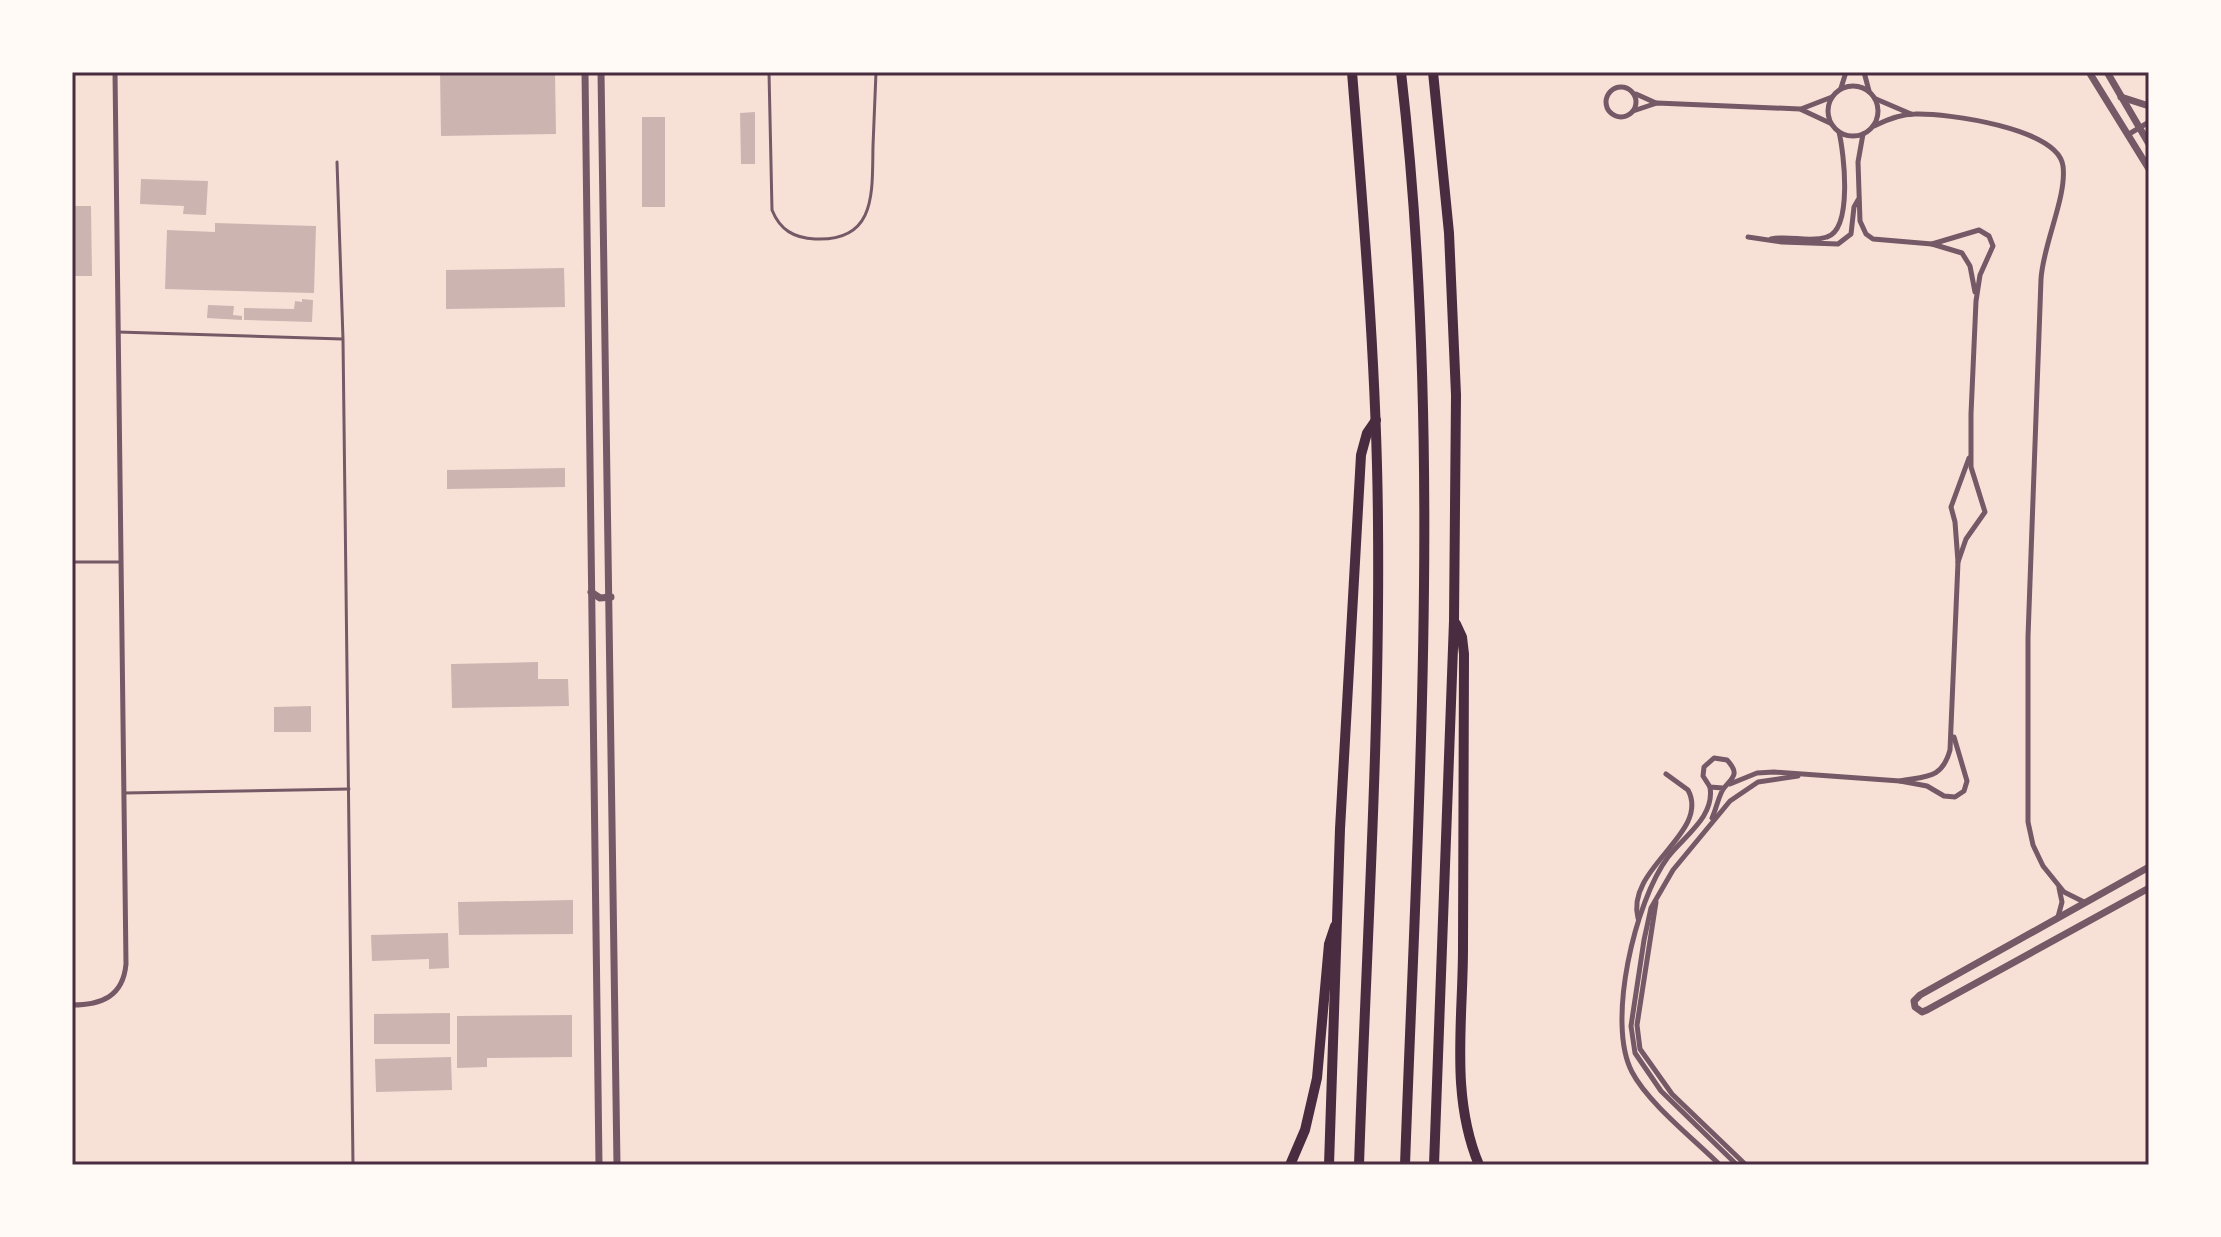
<svg xmlns="http://www.w3.org/2000/svg" width="2221" height="1237" font-family="Lato,sans-serif">
	<style>
		.building { fill: #ccb4b1 }
		.lines { fill: none; stroke-linecap: round; stroke-linejoin: round }
		.service { stroke: #755966; stroke-width: 3 }
		.minor { stroke: #755966; stroke-width: 5 }
		.tertiary { stroke: #755966; stroke-width: 7 }
		.motorway { stroke: #4a2c40; stroke-width: 10 }
		.neatline { fill: none; stroke: #4a2c40; stroke-width: 3 }
	</style>
	<rect width="100%" height="100%" fill="#f7e1d7"/>
	<g class="building">
		<polygon points="440,72 555,72 556,134 441,136"/>
		<polygon points="755,112 755,164 741,164 740,113"/>
		<rect x="642" y="117" width="23" height="90"/>
		<polygon points="141,179 208,181 206,215 183,214 184,206 140,204"/>
		<polygon points="72,206 91,206 92,276 72,276"/>
		<polygon points="215,223 316,226 314,293 165,289 167,230 215,232"/>
		<polygon points="564,268 565,307 446,309 446,270"/>
		<polygon points="302,299 313,300 312,322 244,320 244,308 294,309 295,301 302,302"/>
		<polygon points="208,305 234,306 233,315 242,316 242,320 207,318"/>
		<polygon points="565,468 565,487 447,489 447,470"/>
		<polygon points="538,662 538,679 568,679 569,706 452,708 451,664"/>
		<polygon points="311,706 311,732 274,732 274,707"/>
		<polygon points="573,900 573,934 459,935 458,902"/>
		<polygon points="448,933 449,968 429,969 429,959 372,961 371,935"/>
		<polygon points="450,1013 450,1044 374,1044 374,1014"/>
		<polygon points="572,1015 572,1057 487,1058 487,1067 457,1068 457,1016"/>
		<polygon points="451,1057 452,1090 376,1092 375,1059"/>
	</g>
	<g class="lines">
		<g class="service">
			<path d="M769 72 772 210C780 230 794 238 815 239 877 242 872 192 873 146 874 122 875 97 876 72"/>
			<polyline points="337,162 343,339 353,1165"/>
			<polyline points="118,332 342,339"/>
			<polyline points="72,562 120,562"/>
			<polyline points="124,793 349,789"/>
		</g>
		<g class="minor">
			<polyline points="1864,72 1869,91"/>
			<circle cx="1853" cy="111" r="25"/>
			<circle cx="1621" cy="102" r="15"/>
			<polyline points="1841,88 1846,72"/>
			<polyline points="1636,94 1656,103"/>
			<polyline points="1876,99 1911,114"/>
			<polyline points="1801,109 1832,97"/>
			<polyline points="1633,111 1657,103 1800,109 1830,123"/>
			<path d="M1874 126C1886 120 1901 114 1915 114 1946 113 2058 128 2063 166 2067 197 2043 244 2041 279L2028 637V822L2033 845 2043 866 2064 892 2084 902"/>
			<polyline points="1863,134 1858,162 1860,221 1866,234 1873,239 1932,244 1962,253 1970,266 1975,292"/>
			<polyline points="2129,134 2149,122"/>
			<polyline points="1748,237 1782,242 1838,244 1851,234 1854,207 1858,200"/>
			<path d="M1771 239C1789 235 1810 243 1827 237 1853 229 1844 153 1839 132"/>
			<polyline points="1932,244 1979,230 1989,236 1993,246 1980,275 1976,301 1971,414 1971,467 1985,512 1966,539 1958,562"/>
			<path d="M1900 781C1927 776 1942 779 1950 750L1958 562 1955 522 1951 507 1969 458"/>
			<polyline points="1730,784 1757,773 1774,772 1900,781 1927,786 1944,796 1955,797 1964,791 1967,781 1954,737"/>
			<path d="M1710 787C1715 817 1684 836 1668 857 1635 901 1606 1023 1632 1072 1648 1103 1695 1140 1720 1165"/>
			<path d="M1712 818C1716 810 1719 794 1724 788 1733 777 1740 774 1727 760L1714 758 1704 767 1703 776 1710 787 1723 788"/>
			<polyline points="1656,902 1637,1025 1640,1049 1672,1094 1746,1165"/>
			<polyline points="2058,917 2062,902 2059,888"/>
			<path d="M1638 918C1625 868 1711 833 1688 790L1666 774"/>
			<path d="M72 1005C101 1005 123 997 126 964L115 72"/>
			<polyline points="1737,1165 1661,1091 1635,1053 1631,1026 1644,940 1651,908 1673,870 1730,801 1758,782 1798,776"/>
		</g>
		<g class="tertiary">
			<polyline points="585,72 599,1165"/>
			<polyline points="601,72 617,1165"/>
			<polyline points="2089,72 2149,169"/>
			<polyline points="2107,72 2149,144"/>
			<polyline points="2121,97 2149,106"/>
			<polyline points="591,592 600,598 611,597"/>
			<polyline points="2149,867 1920,995 1914,1001 1915,1007 1922,1012 1927,1010 2149,888"/>
		</g>
		<g class="motorway">
			<path d="M1352 72C1364 222 1377 374 1378 525 1380 738 1366 952 1359 1165"/>
			<path d="M1401 72C1443 435 1418 801 1405 1165"/>
			<polyline points="1433,72 1449,233 1456,395 1454,621 1434,1165"/>
			<path d="M1456 624 1462 637 1464 654C1464 752 1464 850 1463 948 1463 1021 1450 1096 1479 1165"/>
			<polyline points="1290,1165 1305,1130 1317,1078 1329,944 1335,926"/>
			<polyline points="1329,1165 1340,829 1361,455 1367,433 1376,420"/>
		</g>
	</g>
	<rect width="2221" height="1237" fill="none" stroke="#fffaf5" stroke-width="148"/>
	<rect x="74" y="74" width="2073" height="1089" class="neatline"/>
</svg>
